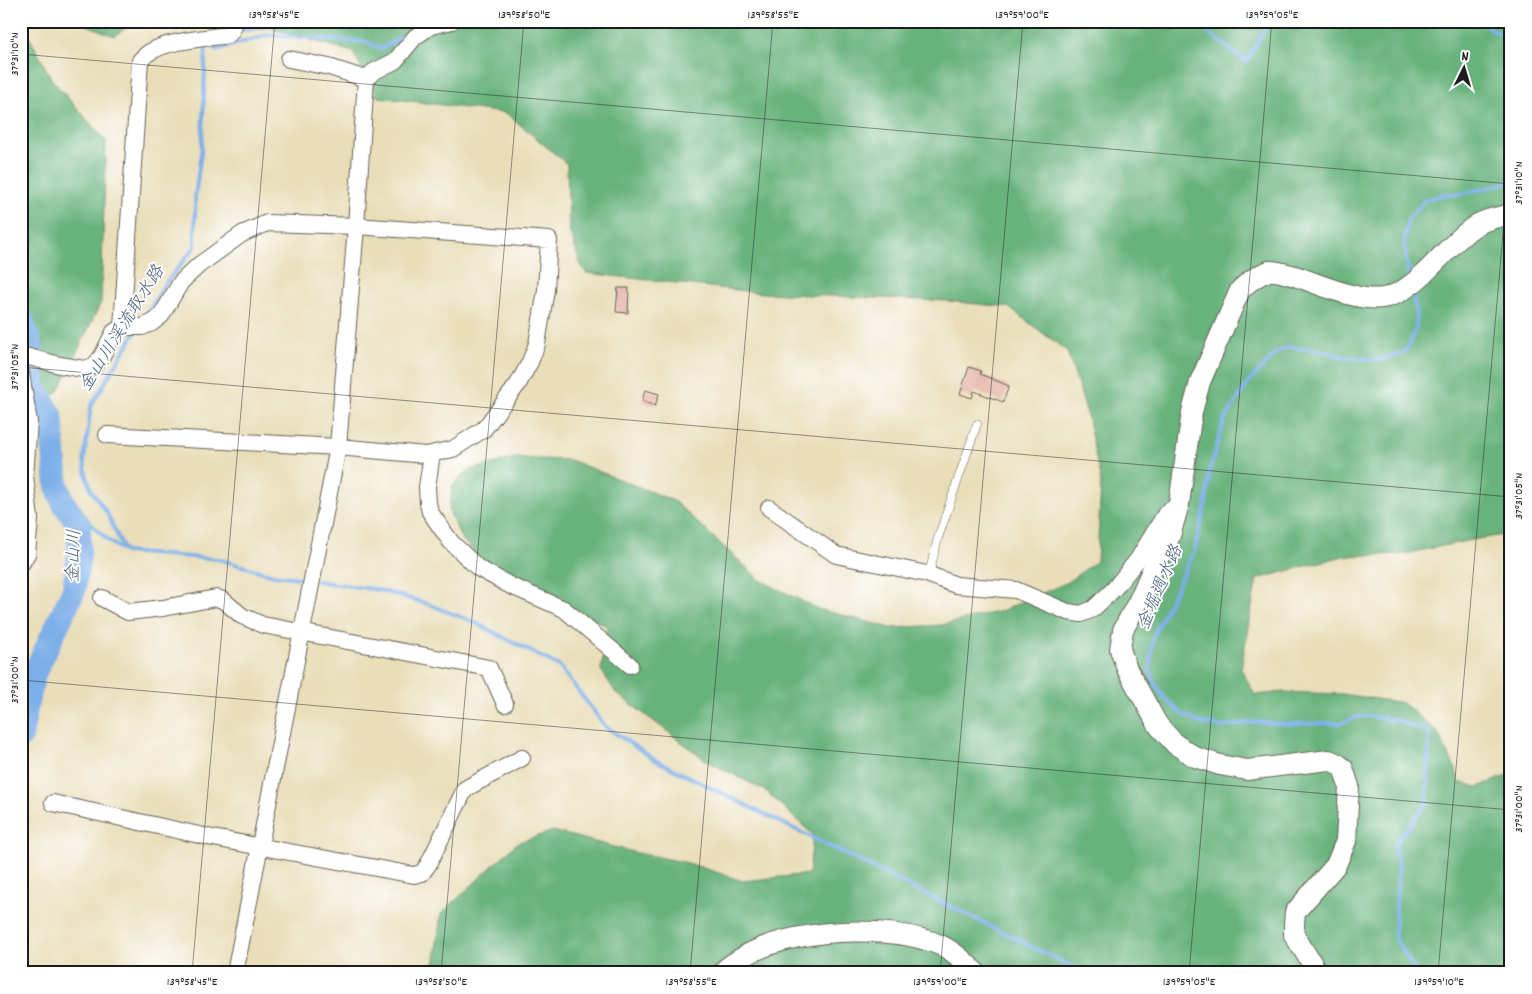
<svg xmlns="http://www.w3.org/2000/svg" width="1532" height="994" font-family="Dekko,'Klee One',sans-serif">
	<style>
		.forest { fill: #67b27b; stroke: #42674c }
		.water { fill: #7baee8; stroke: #4c6582 }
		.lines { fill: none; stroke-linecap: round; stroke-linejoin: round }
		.stream { stroke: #7baee8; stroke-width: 4 }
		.river { stroke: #7baee8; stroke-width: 24 }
		.building { fill: #e2b2a4 }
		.service-casing { stroke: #646053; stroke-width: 9 }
		.minor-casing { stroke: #646053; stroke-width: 18 }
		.tertiary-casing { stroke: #646053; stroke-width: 22 }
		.path { stroke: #646053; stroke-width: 2.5; stroke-dasharray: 1 4; stroke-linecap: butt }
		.service { stroke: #fff; stroke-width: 8 }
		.minor { stroke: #fff; stroke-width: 16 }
		.tertiary { stroke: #fff; stroke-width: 20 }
		.ticks { fill: none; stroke: #1c1c1c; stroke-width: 1; stroke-opacity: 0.45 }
		.labels { text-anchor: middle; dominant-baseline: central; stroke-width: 4; stroke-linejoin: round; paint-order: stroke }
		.water-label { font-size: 18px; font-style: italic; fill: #475e78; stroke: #fff }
		.neatline { fill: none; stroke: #1c1c1c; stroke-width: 2 }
		.ticks-label { font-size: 12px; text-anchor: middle; fill: #1c1c1c }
	</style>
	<rect width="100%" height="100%" fill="#fff"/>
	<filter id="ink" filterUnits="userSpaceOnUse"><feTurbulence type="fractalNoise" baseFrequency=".02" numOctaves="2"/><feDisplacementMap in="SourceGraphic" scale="10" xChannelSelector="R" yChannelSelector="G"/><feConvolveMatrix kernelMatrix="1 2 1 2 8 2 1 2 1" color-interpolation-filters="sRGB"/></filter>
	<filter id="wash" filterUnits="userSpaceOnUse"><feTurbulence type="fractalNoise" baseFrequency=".0096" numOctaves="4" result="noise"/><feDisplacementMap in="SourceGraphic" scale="20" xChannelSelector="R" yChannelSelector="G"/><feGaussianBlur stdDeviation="1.12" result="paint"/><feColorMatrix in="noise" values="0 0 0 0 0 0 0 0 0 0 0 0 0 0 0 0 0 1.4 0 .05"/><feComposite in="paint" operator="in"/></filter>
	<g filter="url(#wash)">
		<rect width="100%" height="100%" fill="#e9deb9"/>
		<g class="forest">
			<polygon points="21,21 52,80 106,141 101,302 58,392 21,417"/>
			<polygon points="77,21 136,21 114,36"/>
			<polygon points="245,21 1511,21 1511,534 1471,540 1404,554 1343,556 1257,579 1249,621 1241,669 1255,695 1283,692 1343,694 1403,703 1438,733 1455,768 1459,782 1478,787 1511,774 1511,973 433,973 441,914 517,843 553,831 633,852 688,863 743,881 809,874 813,835 766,791 707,761 616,693 601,670 608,627 479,557 461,538 449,511 452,486 469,470 515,458 570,460 674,501 760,580 818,609 891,628 942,625 1001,611 1066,583 1097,561 1101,482 1086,410 1067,351 1008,307 947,301 763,293 586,273 580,263 569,229 567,164 506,113 378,97 353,52"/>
		</g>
		<polygon class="water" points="205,21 220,21 226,28 224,31 216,25 206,28"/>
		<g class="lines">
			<g class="stream">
				<polyline points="149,21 155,23 178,21"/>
				<polyline points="1194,21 1246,62 1270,21"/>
				<polyline points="1483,21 1489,28 1511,40"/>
				<polyline points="237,29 247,30 296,21"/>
				<polyline points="212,41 215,50 268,35 367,42 381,49 410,32"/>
				<polyline points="1409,277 1404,243 1408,219 1425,200 1446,194 1461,194 1511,182"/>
				<path d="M1412 291C1418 319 1420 328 1404 353L1378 360 1345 357 1319 350 1289 347 1277 352 1248 383 1224 421 1210 469 1206 503 1194 552 1153 636 1150 671 1155 683 1163 696 1179 712 1197 722 1223 727 1253 722 1289 724 1341 723 1357 717 1369 716 1400 721 1407 725 1429 731 1427 803 1394 845 1399 867 1394 934 1396 940 1417 973"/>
				<polyline points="144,319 164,285 195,247 195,197 202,145 206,41"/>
				<polyline points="71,513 89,522 109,541 125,552 218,559 273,575 307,579"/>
				<polyline points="124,550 107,513 91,490 87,477 84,461 91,406 136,331"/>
				<polyline points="317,581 379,590 425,603 474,622 559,666 606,727 655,760 1085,973"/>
			</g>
			<polyline class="river" points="21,318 32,349 33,386 51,415 57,486 64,504 79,525 79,554 74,590 34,674 27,703 21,736"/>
		</g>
		<g id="blocks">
			<g class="building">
				<polygon points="618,288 629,288 628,313 616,312"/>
				<polygon points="969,367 981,371 980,374 1009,386 1003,402 974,391 972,398 960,394"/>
				<polygon points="645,390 659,394 655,406 642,401"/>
			</g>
		</g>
	</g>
	<g filter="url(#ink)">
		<use href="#blocks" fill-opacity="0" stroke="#646053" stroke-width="1"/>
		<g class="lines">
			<defs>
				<polyline id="service" points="927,574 931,566 938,538 977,424"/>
				<g id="minor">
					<polyline points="289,59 329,67 366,79 373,72 395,61 415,37 431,26 452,21"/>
					<path d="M122 327 140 61C154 40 204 39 228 35L231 32 236 21"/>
					<polyline points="21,355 60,365 84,369 94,366 102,356 114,332 122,327 142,327 152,323 161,316 181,282 199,265 242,234 267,223 356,226 549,240 546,290 537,344 530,362 518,384 484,429 453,449 426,455 338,447 107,435"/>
					<polyline points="21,373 29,422 25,476 30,519 27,554 21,564"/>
					<polyline points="432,454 427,487 428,503 430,512 451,542 478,568 511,586 564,609 630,665"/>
					<polyline points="769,508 836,555 927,574 956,585 1016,590 1068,612 1081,614 1093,609 1114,589 1138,559 1166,513 1179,504"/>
					<polyline points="102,598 128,612 163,608 216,598 223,600 242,616 263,625 489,668 505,704"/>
					<polyline points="53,803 213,838 414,875 422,873 428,865 465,789 522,758"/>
					<polyline points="235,973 338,447 356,226 366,79"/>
				</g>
				<g id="tertiary">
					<path d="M722 973C727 966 734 963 740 959 786 928 889 923 940 945 953 950 966 963 976 973"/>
					<path d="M1318 973 1294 935V924L1295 912 1336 865 1346 841 1349 786 1343 768 1338 764 1329 760 1247 770 1220 765 1195 757 1175 744 1158 725 1127 669 1120 649 1123 630 1139 600 1153 568 1170 536 1179 504 1192 412 1200 382 1240 290C1249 281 1257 275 1269 271 1276 270 1287 274 1295 276 1319 284 1359 302 1383 298 1417 293 1446 244 1475 226 1485 219 1499 217 1511 214"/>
				</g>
			</defs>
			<use href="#service" class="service-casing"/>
			<use href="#minor" class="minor-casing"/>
			<use href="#tertiary" class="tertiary-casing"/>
			<polyline class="path" points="166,21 170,24 176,21"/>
			<use href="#service" class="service"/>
			<use href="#minor" class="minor"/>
			<use href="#tertiary" class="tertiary"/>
		</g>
	</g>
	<path class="ticks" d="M21 54 1511 184M21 70 26 21M21 367 1511 497M21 680 1511 810M192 973 275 21M441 973 524 21M690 973 773 21M940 973 1023 21M1189 973 1272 21M1438 973 1511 143"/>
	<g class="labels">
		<g class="water-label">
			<text transform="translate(123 329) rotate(-58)">金山川渓流取水路</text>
			<text transform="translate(75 556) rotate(-88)">金山川</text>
			<text transform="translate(1161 588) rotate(-67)">金堀週水路</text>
		</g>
	</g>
	<rect width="1532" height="994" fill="none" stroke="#fff" stroke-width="55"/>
	<g transform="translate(1464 68) rotate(5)" stroke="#ffffff" stroke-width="4" paint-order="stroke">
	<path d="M0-4L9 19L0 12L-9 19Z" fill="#1c1c1c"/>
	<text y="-8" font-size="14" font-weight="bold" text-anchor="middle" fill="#1c1c1c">N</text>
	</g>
	<rect x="28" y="28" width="1476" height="938" class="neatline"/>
	<g class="ticks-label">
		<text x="274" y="18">139°58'45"E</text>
		<text x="524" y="18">139°58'50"E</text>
		<text x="773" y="18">139°58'55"E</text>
		<text x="1022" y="18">139°59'00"E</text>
		<text x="1272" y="18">139°59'05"E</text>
		<text transform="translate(14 54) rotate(-90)" y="4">37°31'10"N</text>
		<text transform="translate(1518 183) rotate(-90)" y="4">37°31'10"N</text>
		<text transform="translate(14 367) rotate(-90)" y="4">37°31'05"N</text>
		<text transform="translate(1518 496) rotate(-90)" y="4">37°31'05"N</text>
		<text transform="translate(14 680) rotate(-90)" y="4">37°31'00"N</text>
		<text transform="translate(1518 809) rotate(-90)" y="4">37°31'00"N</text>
		<text x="192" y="985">139°58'45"E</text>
		<text x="441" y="985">139°58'50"E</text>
		<text x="691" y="985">139°58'55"E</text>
		<text x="940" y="985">139°59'00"E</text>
		<text x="1189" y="985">139°59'05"E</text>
		<text x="1439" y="985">139°59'10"E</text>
	</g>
</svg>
